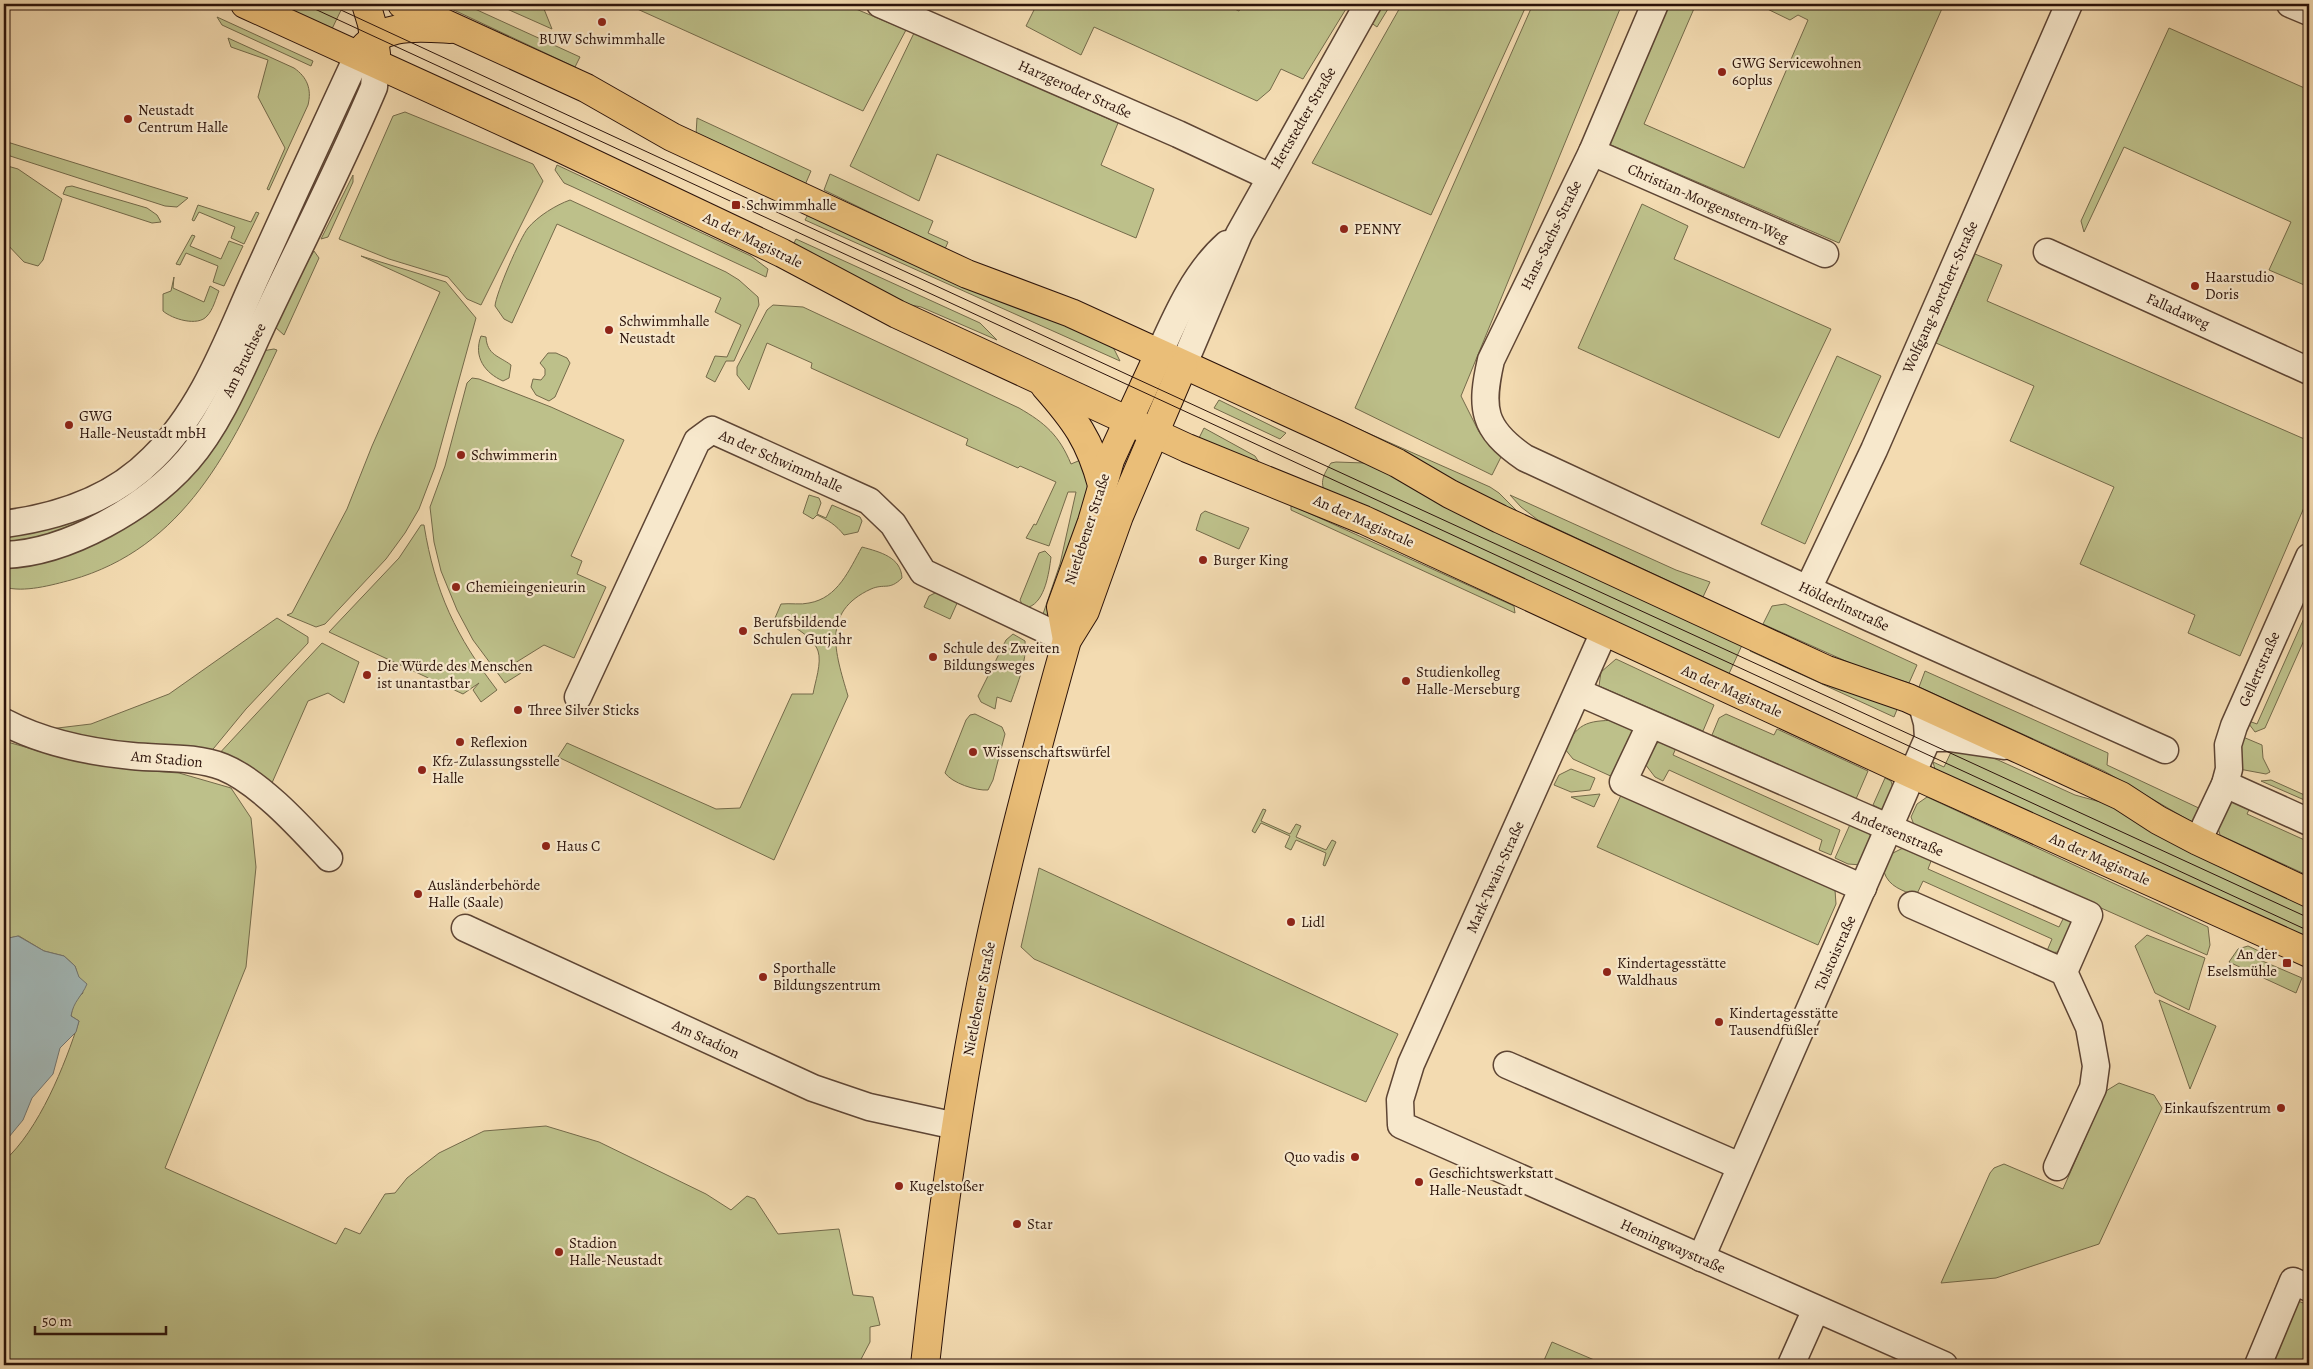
<svg xmlns="http://www.w3.org/2000/svg" width="2313" height="1369" font-family="Alegreya,serif">
	<style>
		.green { fill: #bdc08a; stroke: #746a4a }
		.water { fill: #a2b8b8; stroke: #737672 }
		.lines { fill: none; stroke-linecap: round; stroke-linejoin: round }
		.minor-casing { stroke: #5e4534; stroke-width: 29 }
		.major-casing { stroke: #2c130a; stroke-width: 30 }
		.minor { stroke: #f7e8cc; stroke-width: 26 }
		.major { stroke: #eabe78; stroke-width: 28 }
		.tram { stroke: #2c130a; stroke-width: 1 }
		.poi-dot { fill: #8f2418; stroke: #f7e8cc; stroke-width: 2 }
		.labels { text-anchor: middle; dominant-baseline: central; stroke-width: 4.5; stroke-linejoin: round; paint-order: stroke }
		.poi-label { font-size: 15px; fill: #2c130a; stroke: #f7e8cc; text-anchor: start }
		.street-label { font-size: 15px; fill: #2c130a; stroke: #f7e8cc }
	</style>
	<rect width="100%" height="100%" fill="#f3dbb1"/>
	<filter id="stains"><feTurbulence type="fractalNoise" baseFrequency=".004" numOctaves="4"/><feColorMatrix values="0 0 0 0 .2 0 0 0 0 .09 0 0 0 0 .02 0 0 0 .5 -.17"/></filter>
	<radialGradient id="worn" r=".72"><stop offset=".6" stop-color="#630" stop-opacity="0"/><stop offset="1" stop-color="#630" stop-opacity=".3"/></radialGradient>
	<g class="green">
		<polygon points="266,4 344,4 330,33"/>
		<polygon points="441,4 464,4 580,57 575,67"/>
		<polygon points="519,4 542,4 552,29 507,9"/>
		<polygon points="638,4 783,4 792,7 799,4 844,4 906,30 863,111 635,8"/>
		<polygon points="1037,4 1224,4 1239,11 1243,4 1349,4 1303,79 1281,69 1270,90 1257,101 1094,27 1081,55 1026,26"/>
		<polygon points="1380,4 1391,4 1377,27 1370,22"/>
		<polygon points="1402,4 1527,4 1431,215 1312,163"/>
		<polygon points="1533,4 1622,4 1461,396 1479,432 1501,457 1492,475 1355,408"/>
		<polygon points="1661,4 1696,4 1644,124 1744,168 1808,20 1798,15 1790,20 1757,4 1944,4 1839,243 1602,141"/>
		<polygon points="217,17 313,61 311,66 222,25"/>
		<polygon points="2169,28 2309,90 2309,287 2269,270 2291,222 2124,147 2084,232 2081,221"/>
		<polygon points="914,33 1118,123 1101,165 1154,189 1136,238 937,154 919,201 850,166"/>
		<path d="M228 38 294 68C307 77 312 89 308 105L269 190 267 189 285 148 258 97 268 60 231 47Z"/>
		<polygon points="350,95 356,99 257,314 253,312"/>
		<polygon points="405,112 533,164 543,181 481,305 467,299 448,277 389,259 339,239 393,116"/>
		<polygon points="697,118 811,171 805,185 696,135"/>
		<polygon points="4,141 188,198 177,207 165,206 4,154"/>
		<polygon points="4,165 18,169 62,199 43,260 38,266 24,262 4,241"/>
		<polygon points="557,165 751,256 768,269 766,277 573,187 564,183 555,170"/>
		<polygon points="830,174 933,221 928,233 948,242 945,249 824,190"/>
		<polygon points="353,175 353,182 328,237 321,239"/>
		<polygon points="72,186 147,208 157,215 161,222 152,223 63,194 66,187"/>
		<path d="M570 200 726 272 739 280 758 297 759 305 734 361H726L715 382 706 377 715 356 727 357 741 325 715 312 721 298 557 224 512 323 504 319 495 306C496 293 520 238 528 228 538 216 556 205 570 200Z"/>
		<polygon points="1642,204 1688,226 1674,259 1831,329 1779,438 1578,348"/>
		<polygon points="198,205 251,222 256,212 259,213 244,244 231,238 235,227 199,212 194,221 192,220"/>
		<polygon points="810,211 1103,339 1114,349 1120,361 805,220"/>
		<polygon points="192,235 195,236 190,246 221,259 229,241 243,246 224,286 213,282 218,266 186,253 180,265 176,264"/>
		<polygon points="796,239 980,323 997,340 921,307 896,302 792,247"/>
		<polygon points="314,251 319,258 284,335 275,327 294,284"/>
		<polygon points="1975,254 2002,265 1987,301 2309,441 2309,496 2240,656 2188,633 2195,615 2080,564 2114,487 2010,441 2034,386 1936,343"/>
		<polygon points="361,256 446,282 476,318 435,467 419,509 405,533 386,559 325,624 316,627 287,615 292,613 347,509 372,446 440,292"/>
		<path d="M174 277 173 288 204 302 210 286 219 291C216 298 213 310 207 316 198 327 172 319 163 311V294L171 291Z"/>
		<path d="M773 305 803 307 1019 408C1045 423 1059 435 1071 464L1083 459 1088 480V498L1081 527 1046 621 1041 620 1060 564 1076 492H1068L1049 546 1026 538 1034 524 1036 525 1056 482 1020 466 1018 468 966 445 968 439 811 368 812 363 767 343 749 390 737 375V367L767 310Z"/>
		<path d="M481 336 486 337C487 355 499 356 511 365L509 378 503 381C485 373 473 357 481 336Z"/>
		<path d="M274 349 277 350C231 448 185 548 71 580 52 585 24 593 4 587V565L111 533 262 351Z"/>
		<polygon points="548,353 556,353 567,358 570,363 555,397 549,401 536,395 531,387 533,379 541,380 545,375 545,369 540,363"/>
		<polygon points="1837,356 1881,376 1805,544 1761,524"/>
		<polygon points="472,378 479,379 551,407 624,440 571,556 582,561 577,574 606,587 574,658 544,645 515,663 521,673 505,683 473,640 457,610 441,571 434,542 430,507 445,466 467,383"/>
		<polygon points="1257,384 1490,487 1499,493 1522,516"/>
		<polygon points="1219,400 1286,433 1280,439 1214,408"/>
		<polygon points="1204,428 1255,456 1264,470 1198,440"/>
		<path d="M1336 462 1365 463 1743 643 1727 678 1325 491C1319 482 1325 472 1331 463Z"/>
		<path d="M809 495 819 498 821 503 817 514 826 518 832 505 860 517 862 521 858 532 844 535C836 525 828 520 817 515L813 519 803 513Z"/>
		<polygon points="1510,495 1676,570 1710,582 1703,597 1538,520 1521,507"/>
		<polygon points="108,504 112,512 88,524 4,546 4,534"/>
		<polygon points="1291,505 1514,606 1515,613 1291,510"/>
		<polygon points="1205,511 1249,528 1239,549 1196,530 1201,514"/>
		<path d="M421 525H424C435 593 456 636 497 690L481 702 473 690 479 683 463 694 329 632 399 558Z"/>
		<path d="M862 547C880 552 901 557 902 578 889 591 885 583 871 589 821 612 835 652 848 696L774 860 558 757 567 743 716 809 740 808 792 694H813C815 682 822 663 818 651 813 636 789 623 775 618L781 604C790 603 801 605 809 603 838 598 849 570 862 547Z"/>
		<path d="M1045 551 1051 557C1049 573 1045 601 1029 607L1022 604 1020 600 1039 553Z"/>
		<polygon points="937,592 958,601 950,619 924,607 929,596"/>
		<polygon points="1785,604 1917,665 1909,683 1859,667 1763,624 1772,606"/>
		<polygon points="2309,607 2309,629 2265,728 2255,732 2246,720 2257,724"/>
		<polygon points="277,618 308,637 308,643 246,709 209,754 151,751 41,730 91,724 169,694"/>
		<path d="M1013 634 1025 641C1027 662 1018 682 1011 702L997 697 995 709 981 702 978 696 1006 640Z"/>
		<polygon points="322,643 359,662 344,703 328,693 308,701 268,792 216,757"/>
		<polygon points="1752,647 1898,707 1894,717 1750,651"/>
		<polygon points="1616,659 1714,705 1703,731 1599,686 1601,672"/>
		<polygon points="1925,671 2108,753 2107,765 2203,810 2199,819 2192,822 2104,771 1919,687"/>
		<path d="M975 714 1002 727 1005 734 993 780 988 790C976 791 952 783 945 773L966 720 970 715Z"/>
		<polygon points="1726,714 1774,735 1777,729 1868,771 1856,799 1712,735 1719,718"/>
		<path d="M1620 720 1636 726 1615 778 1573 759 1565 749C1578 720 1591 721 1620 720Z"/>
		<polygon points="2243,737 2262,745 2263,758 2270,772 2266,774 2239,769 2236,745"/>
		<polygon points="1668,740 1678,743 1673,755 1840,830 1831,855 1819,850 1822,840 1669,770 1663,781 1655,777 1645,764 1657,743"/>
		<path d="M4 741 39 751 135 770 179 773 231 788 251 818 256 867 246 967 165 1168 336 1244 345 1228 360 1234 385 1194 395 1193 407 1178 439 1153 484 1131 546 1126 599 1142 706 1194 731 1210 747 1196 755 1199 778 1234 839 1229 853 1295 873 1297 880 1325 870 1327V1342L858 1365H4V1161C39 1130 65 1065 79 1021L71 1016 73 1003 83 993 75 966 64 956 44 951 19 936 4 939Z"/>
		<polygon points="1952,750 1987,755 2075,795 2115,806 2309,904 2309,947 1936,773 1933,762 1944,767"/>
		<polygon points="1571,769 1595,778 1590,790 1571,792 1554,785 1559,775"/>
		<polygon points="1885,778 1891,781 1893,788 1883,810 1873,805"/>
		<polygon points="2271,780 2309,797 2309,802 2261,781"/>
		<polygon points="1622,793 1835,890 1836,904 1818,945 1597,847"/>
		<polygon points="1600,794 1594,807 1571,797"/>
		<polygon points="1927,797 2208,927 2210,945 2207,955 1914,825 1911,817 1917,804"/>
		<polygon points="2229,799 2252,803 2247,814 2309,842 2309,876 2220,835 2217,824"/>
		<polygon points="1263,809 1266,810 1261,821 1290,834 1296,824 1301,826 1296,837 1326,850 1332,840 1336,842 1325,866 1323,865 1326,853 1296,840 1291,850 1285,847 1290,836 1261,823 1255,833 1252,831"/>
		<polygon points="1852,820 1866,827 1871,837 1862,865 1848,864 1835,858"/>
		<path d="M1903 848 1933 856 1928 869 2059 927 2065 915 2071 921V933L2059 952 2046 953 2052 939 1923 881 1916 896C1902 890 1889 887 1884 872L1891 854Z"/>
		<polygon points="1039,868 1398,1034 1366,1102 1034,959 1021,947"/>
		<polygon points="2147,935 2205,958 2189,1010 2155,993 2135,946"/>
		<polygon points="2248,946 2261,952 2260,960 2302,978 2296,993 2229,962 2238,949"/>
		<polygon points="2159,1000 2216,1026 2190,1089"/>
		<polygon points="2119,1083 2154,1095 2162,1108 2099,1244 1996,1278 1941,1283 1990,1173 1994,1168 2004,1164 2063,1189 2106,1091"/>
		<polygon points="2292,1299 2309,1305 2309,1347 2300,1365 2267,1365"/>
		<polygon points="1552,1342 1606,1365 1542,1365"/>
	</g>
	<path class="water" d="M18 936 44 951 64 956 75 966 79 977 87 984C81 998 74 1000 71 1016L79 1021 76 1032 60 1048 53 1074 32 1098 23 1120 4 1143V939Z"/>
	<g class="lines">
		<defs>
			<g id="minor">
				<polyline points="880,4 1178,134 1270,177"/>
				<path d="M1655 4 1592 152 1491 360C1480 408 1482 429 1525 458L1870 618 2165 750"/>
				<polyline points="2290,4 2309,12"/>
				<polyline points="1592,152 1825,254"/>
				<polyline points="2047,252 2309,371"/>
				<path d="M1159 354C1176 316 1195 272 1227 244"/>
				<polyline points="1183,366 1239,234 1368,4"/>
				<path d="M4 524C58 517 114 498 153 458 203 409 227 341 255 279 289 204 323 130 358 55"/>
				<path d="M4 555C68 553 147 507 188 460 222 421 244 363 266 317 302 241 341 165 374 87L376 63"/>
				<polyline points="1808,589 1874,450 2069,4"/>
				<polyline points="1604,632 1411,1064 1400,1100 1401,1125 1944,1365"/>
				<polyline points="1578,692 2089,915 2064,972"/>
				<polyline points="578,697 697,441 712,430 869,501 893,524 923,572 1067,640"/>
				<path d="M4 722C42 742 90 752 132 756 162 759 195 756 223 767 260 782 302 829 329 858"/>
				<polyline points="1650,725 1623,782 1863,888"/>
				<polyline points="1928,738 1949,738 2004,746"/>
				<polyline points="2225,784 2309,822"/>
				<polyline points="2198,841 2225,784 2229,769 2228,745 2234,726 2309,557"/>
				<polyline points="1912,905 2064,972 2089,1027 2096,1066 2093,1088 2057,1167"/>
				<polyline points="465,928 813,1088 869,1107 956,1126"/>
				<polyline points="1507,1065 1740,1166"/>
				<polyline points="1701,1258 1928,738 1927,723 1922,705"/>
				<polyline points="1791,1365 1816,1309"/>
				<polyline points="2258,1365 2293,1281 2309,1288"/>
			</g>
			<g id="major">
				<polyline points="245,4 552,144 782,253 897,314 1187,448 1364,520 1912,774 2309,953"/>
				<polyline points="366,4 372,24 376,54"/>
				<polyline points="402,4 586,88 672,137 967,274 1071,313 1338,435 1397,463 1450,494 1500,519 1827,670 1908,698 2017,748 2121,796 2158,820 2198,841 2309,893"/>
				<path d="M358 55C380 23 414 27 450 29"/>
				<path d="M1045 386C1075 420 1090 440 1102 485"/>
				<polyline points="1067,640 1061,607 1092,522 1110,460 1159,354"/>
				<path d="M925 1365C940 1226 959 1088 988 951 1010 847 1038 743 1067 640L1085 611 1119 516 1183 366"/>
			</g>
		</defs>
		<use href="#minor" class="minor-casing"/>
		<use href="#major" class="major-casing"/>
		<use href="#minor" class="minor"/>
		<use href="#major" class="major"/>
		<g class="tram">
			<polyline points="304,4 2309,931"/>
			<polyline points="328,4 1137,379 2309,918"/>
		</g>
	</g>
	<g class="poi-dot">
		<circle cx="602" cy="22" r="5"/>
		<circle cx="1722" cy="72" r="5"/>
		<circle cx="128" cy="119" r="5"/>
		<rect x="731" y="200" width="10" height="10" rx="2.5"/>
		<circle cx="1344" cy="229" r="5"/>
		<circle cx="2195" cy="286" r="5"/>
		<circle cx="609" cy="330" r="5"/>
		<circle cx="69" cy="425" r="5"/>
		<circle cx="461" cy="455" r="5"/>
		<circle cx="1203" cy="560" r="5"/>
		<circle cx="456" cy="587" r="5"/>
		<circle cx="743" cy="631" r="5"/>
		<circle cx="933" cy="657" r="5"/>
		<circle cx="367" cy="675" r="5"/>
		<circle cx="1406" cy="681" r="5"/>
		<circle cx="518" cy="710" r="5"/>
		<circle cx="460" cy="742" r="5"/>
		<circle cx="973" cy="752" r="5"/>
		<circle cx="422" cy="770" r="5"/>
		<circle cx="546" cy="846" r="5"/>
		<circle cx="418" cy="894" r="5"/>
		<circle cx="1291" cy="922" r="5"/>
		<rect x="2282" y="958" width="10" height="10" rx="2.5"/>
		<circle cx="1607" cy="972" r="5"/>
		<circle cx="763" cy="977" r="5"/>
		<circle cx="1719" cy="1022" r="5"/>
		<circle cx="2281" cy="1108" r="5"/>
		<circle cx="1355" cy="1157" r="5"/>
		<circle cx="1419" cy="1182" r="5"/>
		<circle cx="899" cy="1186" r="5"/>
		<circle cx="1017" cy="1224" r="5"/>
		<circle cx="559" cy="1252" r="5"/>
	</g>
	<g class="labels">
		<g class="poi-label">
			<text x="602" y="39" text-anchor="middle">BUW Schwimmhalle</text>
			<text x="1732" y="63">GWG Servicewohnen<tspan x="1732" dy="17">60plus</tspan></text>
			<text x="138" y="110">Neustadt<tspan x="138" dy="17">Centrum Halle</tspan></text>
			<text x="746" y="205">Schwimmhalle</text>
			<text x="1354" y="229">PENNY</text>
			<text x="2205" y="277">Haarstudio<tspan x="2205" dy="17">Doris</tspan></text>
			<text x="619" y="321">Schwimmhalle<tspan x="619" dy="17">Neustadt</tspan></text>
			<text x="79" y="416">GWG<tspan x="79" dy="17">Halle-Neustadt mbH</tspan></text>
			<text x="471" y="455">Schwimmerin</text>
			<text x="1213" y="560">Burger King</text>
			<text x="466" y="587">Chemieingenieurin</text>
			<text x="753" y="622">Berufsbildende<tspan x="753" dy="17">Schulen Gutjahr</tspan></text>
			<text x="943" y="648">Schule des Zweiten<tspan x="943" dy="17">Bildungsweges</tspan></text>
			<text x="377" y="666">Die Würde des Menschen<tspan x="377" dy="17">ist unantastbar</tspan></text>
			<text x="1416" y="672">Studienkolleg<tspan x="1416" dy="17">Halle-Merseburg</tspan></text>
			<text x="528" y="710">Three Silver Sticks</text>
			<text x="470" y="742">Reflexion</text>
			<text x="983" y="752">Wissenschaftswürfel</text>
			<text x="432" y="761">Kfz-Zulassungsstelle<tspan x="432" dy="17">Halle</tspan></text>
			<text x="556" y="846">Haus C</text>
			<text x="428" y="885">Ausländerbehörde<tspan x="428" dy="17">Halle (Saale)</tspan></text>
			<text x="1301" y="922">Lidl</text>
			<text x="2277" y="954" text-anchor="end">An der<tspan x="2277" dy="17">Eselsmühle</tspan></text>
			<text x="1617" y="963">Kindertagesstätte<tspan x="1617" dy="17">Waldhaus</tspan></text>
			<text x="773" y="968">Sporthalle<tspan x="773" dy="17">Bildungszentrum</tspan></text>
			<text x="1729" y="1013">Kindertagesstätte<tspan x="1729" dy="17">Tausendfüßler</tspan></text>
			<text x="2271" y="1108" text-anchor="end">Einkaufszentrum</text>
			<text x="1345" y="1157" text-anchor="end">Quo vadis</text>
			<text x="1429" y="1173">Geschichtswerkstatt<tspan x="1429" dy="17">Halle-Neustadt</tspan></text>
			<text x="909" y="1186">Kugelstoßer</text>
			<text x="1027" y="1224">Star</text>
			<text x="569" y="1243">Stadion<tspan x="569" dy="17">Halle-Neustadt</tspan></text>
		</g>
		<g class="street-label">
			<text transform="translate(1075 89) rotate(24)">Harzgeroder Straße</text>
			<text transform="translate(1303 118) rotate(-60)">Hettstedter Straße</text>
			<text transform="translate(1708 203) rotate(24)">Christian-Morgenstern-Weg</text>
			<text transform="translate(1551 235) rotate(-64)">Hans-Sachs-Straße</text>
			<text transform="translate(753 240) rotate(26)">An der Magistrale</text>
			<text transform="translate(1940 297) rotate(-66)">Wolfgang-Borchert-Straße</text>
			<text transform="translate(2178 311) rotate(24)">Falladaweg</text>
			<text transform="translate(244 360) rotate(-64)">Am Bruchsee</text>
			<text transform="translate(781 461) rotate(24)">An der Schwimmhalle</text>
			<text transform="translate(1364 521) rotate(24)">An der Magistrale</text>
			<text transform="translate(1087 529) rotate(-72)">Nietlebener Straße</text>
			<text transform="translate(1844 606) rotate(25)">Hölderlinstraße</text>
			<text transform="translate(2259 669) rotate(-66)">Gellertstraße</text>
			<text transform="translate(1732 691) rotate(24)">An der Magistrale</text>
			<text transform="translate(167 759) rotate(5)">Am Stadion</text>
			<text transform="translate(1898 833) rotate(23)">Andersenstraße</text>
			<text transform="translate(2100 859) rotate(24)">An der Magistrale</text>
			<text transform="translate(1495 877) rotate(-66)">Mark-Twain-Straße</text>
			<text transform="translate(1835 953) rotate(-66)">Tolstoistraße</text>
			<text transform="translate(979 999) rotate(-79)">Nietlebener Straße</text>
			<text transform="translate(706 1039) rotate(25)">Am Stadion</text>
			<text transform="translate(1673 1246) rotate(24)">Hemingwaystraße</text>
		</g>
	</g>
	<rect width="2313" height="1369" fill="none" stroke="#f3dbb1" stroke-width="20"/>
	<rect x="5" y="5" width="2303" height="1359" fill="none" stroke="#2c130a" stroke-width="2.5"/>
	<rect x="10" y="10" width="2293" height="1349" fill="none" stroke="#2c130a"/>
	<path d="M35 1326v8h131v-8" fill="none" stroke="#2c130a" stroke-width="2.5"/>
	<text x="42" y="1326" font-size="15" fill="#2c130a" stroke="#f7e8cc" stroke-width="4" paint-order="stroke">50 m</text>
	<rect width="100%" height="100%" filter="url(#stains)"/>
	<rect width="100%" height="100%" fill="url(#worn)"/>
</svg>
